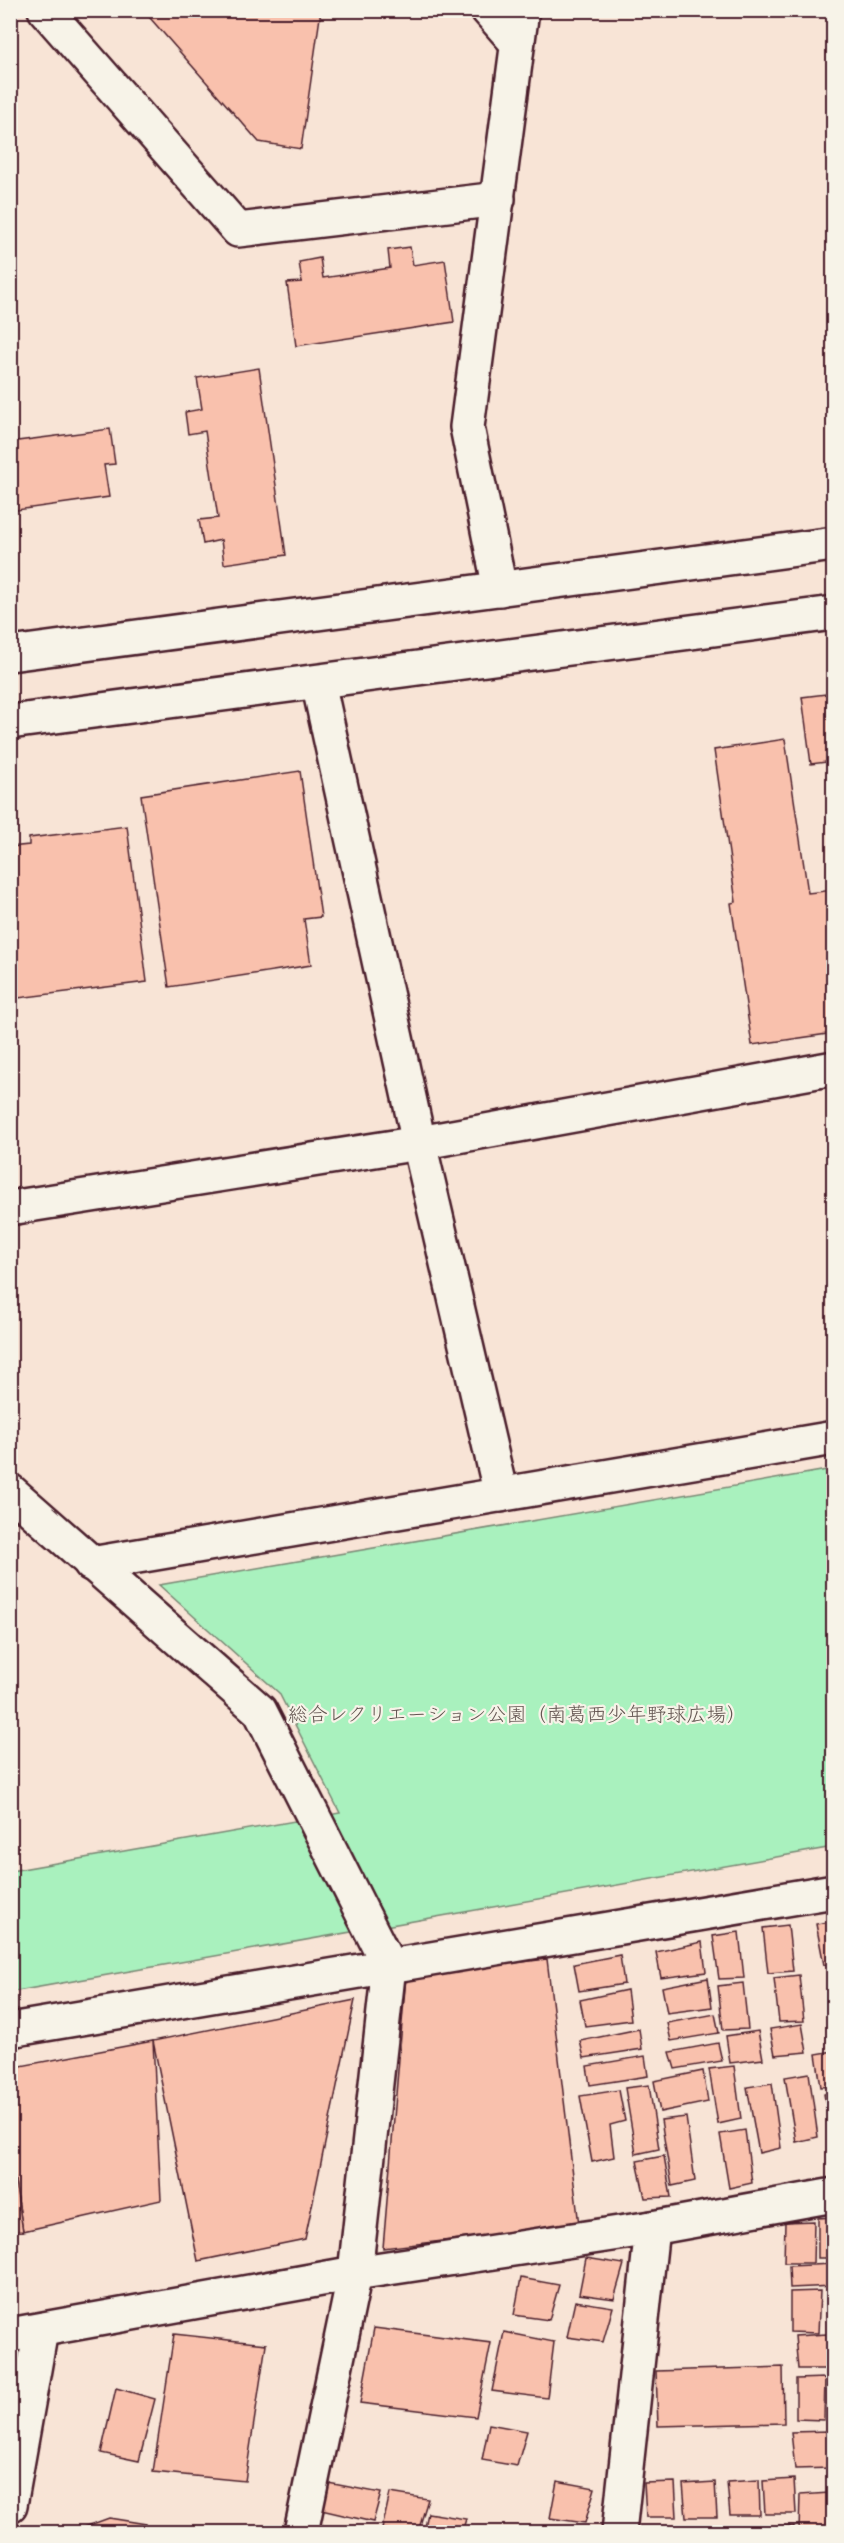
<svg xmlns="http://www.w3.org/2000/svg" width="844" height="2543" font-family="'Playpen Sans','Klee One',sans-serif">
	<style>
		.green { fill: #a9f1be; stroke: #7a8874; stroke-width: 1.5 }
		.building { fill: #f9c1ad; stroke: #4a1f2b; stroke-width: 1.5 }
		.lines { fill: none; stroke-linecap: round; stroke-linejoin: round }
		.minor-casing { stroke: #4a1f2b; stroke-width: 38 }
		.minor { stroke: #f7f3e8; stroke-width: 33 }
		.labels { text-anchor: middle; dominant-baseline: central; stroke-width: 4.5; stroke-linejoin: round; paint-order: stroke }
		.park-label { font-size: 20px; fill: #625450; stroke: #f7f3e8 }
	</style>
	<rect width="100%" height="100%" fill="#f8e4d6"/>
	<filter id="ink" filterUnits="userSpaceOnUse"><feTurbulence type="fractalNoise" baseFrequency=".0167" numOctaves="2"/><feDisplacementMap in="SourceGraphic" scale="12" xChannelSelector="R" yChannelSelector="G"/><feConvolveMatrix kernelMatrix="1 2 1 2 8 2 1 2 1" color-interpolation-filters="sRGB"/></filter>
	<g filter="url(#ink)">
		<polygon class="green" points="833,1469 833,1847 11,1992 11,1871 340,1813 279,1693 159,1585"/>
		<g class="building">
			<polygon points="143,10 321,10 301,149 259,142"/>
			<polygon points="410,247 413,265 445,260 454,322 296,346 287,283 302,282 299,262 320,258 323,278 390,268 388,250"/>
			<polygon points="259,368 286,555 224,564 221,540 203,544 199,520 218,518 205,431 188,434 185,412 202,409 197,378"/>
			<polygon points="110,429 115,464 104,465 109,497 10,511 10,442"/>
			<polygon points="834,693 834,761 811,764 802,697"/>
			<polygon points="785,739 808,893 834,890 834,1033 752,1045 731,903 736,902 714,750"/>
			<polygon points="300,771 321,917 304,919 311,965 169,987 141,795"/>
			<polygon points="127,826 147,982 10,999 10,847 29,845 29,838"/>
			<polygon points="834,1921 834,1963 824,1965 816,1924"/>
			<polygon points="788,1925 793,1971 768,1973 763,1928"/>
			<polygon points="739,1932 744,1978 719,1979 713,1936"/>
			<polygon points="702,1942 706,1972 661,1978 656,1952"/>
			<polygon points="620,1955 624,1984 579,1991 574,1964"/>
			<polygon points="547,1959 579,2225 383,2248 406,1976"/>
			<polygon points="799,1975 804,2021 779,2022 774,1978"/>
			<polygon points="708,1978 712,2007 667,2013 662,1987"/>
			<polygon points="743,1983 748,2029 723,2030 718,1986"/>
			<polygon points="627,1990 631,2020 585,2026 580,2000"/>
			<polygon points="834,1993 834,2021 828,1994"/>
			<polygon points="355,2000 305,2239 198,2261 153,2041"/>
			<polygon points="715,2014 719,2033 671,2041 667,2023"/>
			<polygon points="802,2024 807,2052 775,2055 770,2029"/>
			<polygon points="639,2029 642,2049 584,2058 580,2041"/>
			<polygon points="758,2031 763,2059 730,2063 726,2036"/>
			<polygon points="153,2041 161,2200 23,2231 10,2150 10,2068"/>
			<polygon points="718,2043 722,2061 675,2069 670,2052"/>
			<polygon points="834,2051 834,2086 821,2087 816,2054"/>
			<polygon points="645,2056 648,2076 590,2085 587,2066"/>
			<polygon points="734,2066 741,2119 718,2124 709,2069"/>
			<polygon points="703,2071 708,2102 660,2112 654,2081"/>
			<polygon points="809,2073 818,2137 796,2142 785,2077"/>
			<polygon points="772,2083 781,2148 759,2153 747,2087"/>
			<polygon points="649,2085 659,2149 636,2154 625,2088"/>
			<polygon points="619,2090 625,2121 610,2125 614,2157 592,2162 580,2096"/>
			<polygon points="834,2092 834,2150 824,2094"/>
			<polygon points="686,2117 695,2181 672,2186 661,2120"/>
			<polygon points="745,2130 752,2183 729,2188 720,2134"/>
			<polygon points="10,2150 23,2231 10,2232"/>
			<polygon points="664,2156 671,2197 645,2198 637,2161"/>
			<polygon points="834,2217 834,2258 818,2258 818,2218"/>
			<polygon points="814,2221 813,2263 784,2263 785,2222"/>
			<polygon points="586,2258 624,2264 614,2299 579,2294"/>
			<polygon points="834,2264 834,2286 790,2288 789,2266"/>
			<polygon points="521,2278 559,2285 549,2320 514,2315"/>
			<polygon points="820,2291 818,2333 790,2332 790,2292"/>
			<polygon points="827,2297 834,2297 834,2331 830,2331"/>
			<polygon points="575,2301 613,2307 603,2342 567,2337"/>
			<polygon points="374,2328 491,2343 476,2417 360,2403"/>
			<polygon points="504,2332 554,2342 547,2398 492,2391"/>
			<polygon points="174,2334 266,2344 245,2481 153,2472"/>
			<polygon points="827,2334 829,2369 798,2369 795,2336"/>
			<polygon points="783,2367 784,2423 658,2426 656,2371"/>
			<polygon points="825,2378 824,2420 796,2419 796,2379"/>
			<polygon points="116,2388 155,2399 139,2461 101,2453"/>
			<polygon points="489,2424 527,2431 517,2466 482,2460"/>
			<polygon points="830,2431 832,2468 795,2469 791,2432"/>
			<polygon points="794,2479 796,2514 765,2514 763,2481"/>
			<polygon points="759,2480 760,2515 730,2515 727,2482"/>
			<polygon points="557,2481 595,2488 585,2523 550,2518"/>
			<polygon points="323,2482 381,2493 373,2522 317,2509"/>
			<polygon points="675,2482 677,2517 646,2517 644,2483"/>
			<polygon points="715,2482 717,2517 686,2517 683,2484"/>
			<polygon points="390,2493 428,2499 418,2532 382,2529"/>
			<polygon points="829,2493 828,2532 799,2532 800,2495"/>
			<polygon points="428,2513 466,2519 462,2532 424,2532"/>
			<polygon points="109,2518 146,2524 146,2532 71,2532"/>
			<polygon points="794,2526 794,2532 757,2532 756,2527"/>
		</g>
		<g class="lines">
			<defs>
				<g id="minor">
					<polyline points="45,10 238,230 498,199"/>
					<polyline points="488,10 517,43"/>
					<polyline points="500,589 467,427 522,10"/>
					<polyline points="10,654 834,544"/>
					<polyline points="318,682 419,1143 501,1495"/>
					<polyline points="10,722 834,613"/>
					<polyline points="10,1208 419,1143 834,1068"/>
					<polyline points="10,1491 260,1711 389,1966 355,2273 301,2532"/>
					<polyline points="91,1564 834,1438"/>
					<polyline points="10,2030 834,1891"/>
					<polyline points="10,2335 355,2273 652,2228 834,2195"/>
					<polyline points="10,2505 41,2330"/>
					<polyline points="619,2532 652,2228"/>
				</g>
			</defs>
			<use href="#minor" class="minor-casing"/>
			<use href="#minor" class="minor"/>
		</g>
	</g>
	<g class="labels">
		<g class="park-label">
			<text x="517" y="1713">総合レクリエーション公園（南葛西少年野球広場）</text>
		</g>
	</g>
	<rect width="844" height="2543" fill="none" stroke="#f7f3e8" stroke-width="36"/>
	<rect x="18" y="18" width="808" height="2507" fill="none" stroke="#4a1f2b" stroke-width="2" filter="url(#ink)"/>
</svg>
